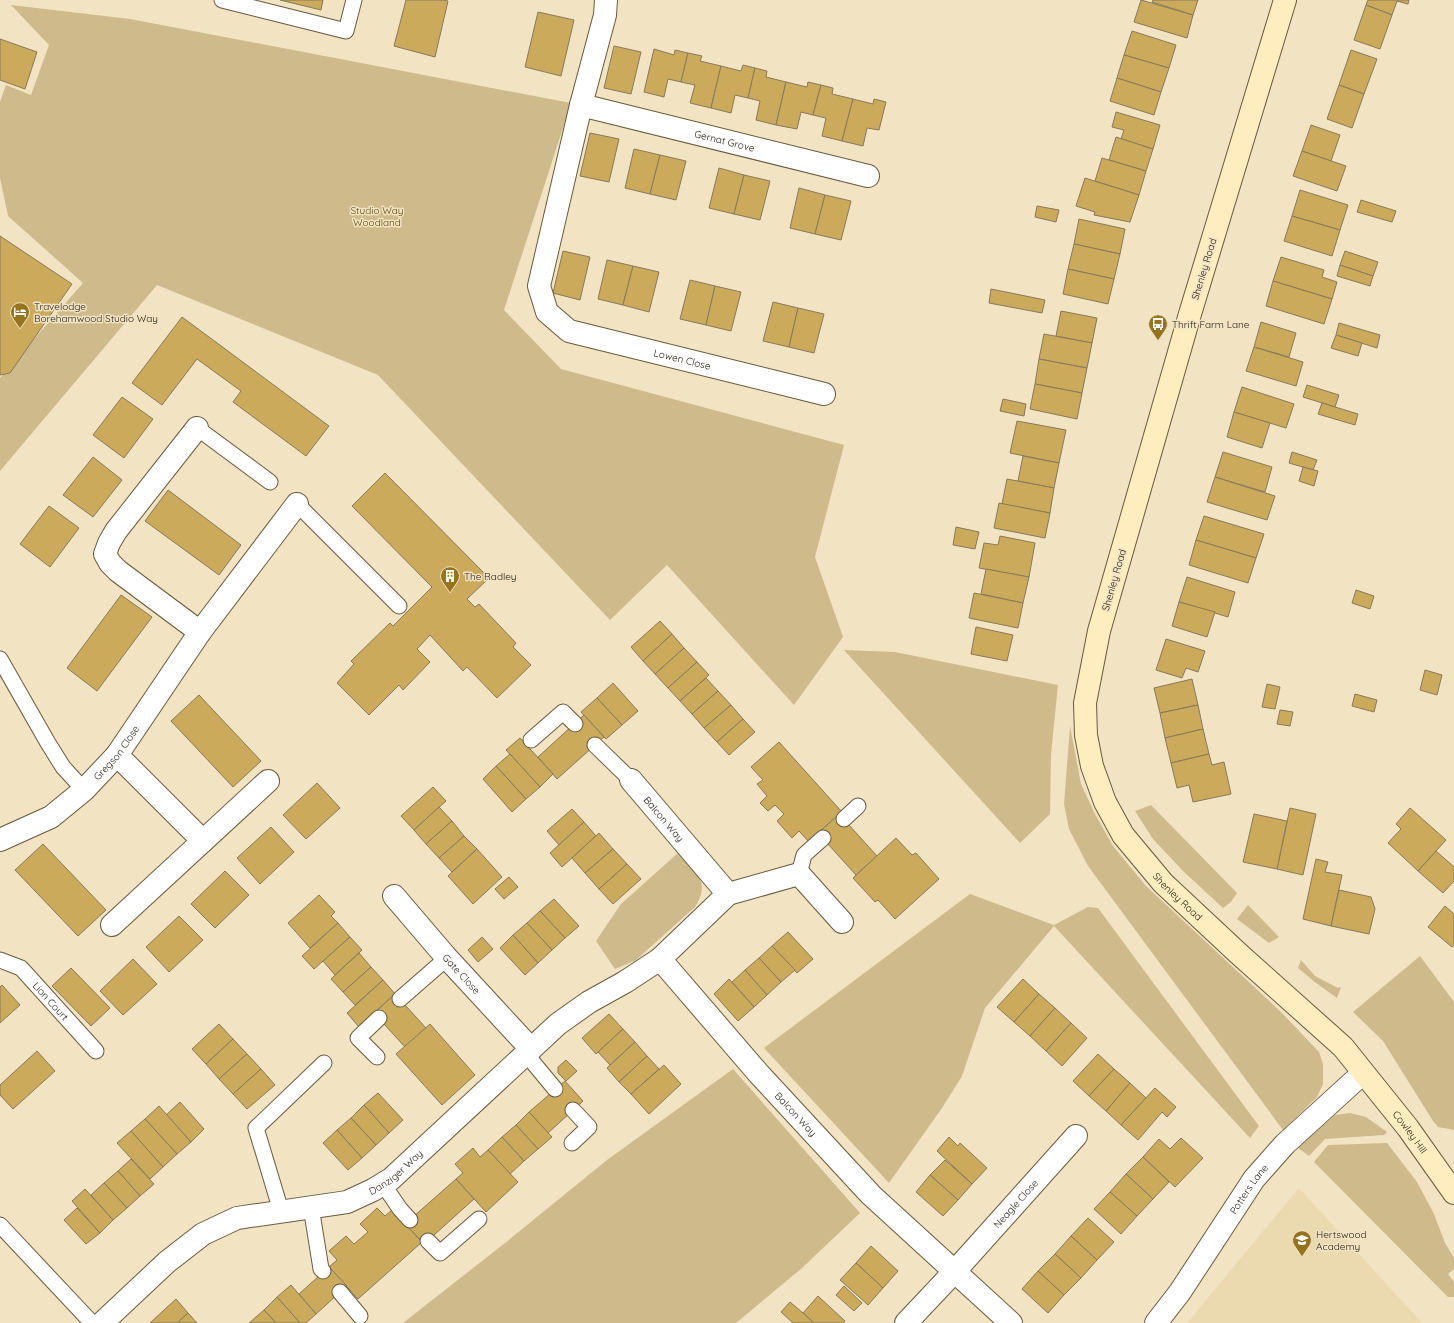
<svg xmlns="http://www.w3.org/2000/svg" width="1454" height="1323" font-family="Quicksand,sans-serif">
	<style>
		.built { fill: #ebd9b0 }
		.green { fill: #cfba8c }
		.building { fill: #ccaa5c; stroke: #87795b }
		.lines { fill: none; stroke-linecap: round; stroke-linejoin: round }
		.lane-casing { stroke: #675a3d; stroke-width: 17 }
		.street-casing { stroke: #675a3d; stroke-width: 24 }
		.secondary-casing { stroke: #675a3d; stroke-width: 24 }
		.lane { stroke: #fff; stroke-width: 15 }
		.street { stroke: #fff; stroke-width: 22 }
		.secondary { stroke: #feedbe; stroke-width: 22 }
		.labels { text-anchor: middle; dominant-baseline: central; stroke-width: 3; stroke-linejoin: round; paint-order: stroke }
		.street-label { font-size: 10px; fill: #272115; stroke: #f2e3c2 }
		.park-label { font-size: 10px; fill: #5f4808; stroke: #f2e3c2 }
		.poi-label { font-size: 10px; fill: #272115; stroke: #f2e3c2; text-anchor: start }
	</style>
	<rect width="100%" height="100%" fill="#f2e3c2"/>
	<polygon class="built" points="1299,1188 1422,1323 1187,1323"/>
	<g class="green">
		<polygon points="11,5 130,19 571,103 504,310 561,369 844,445 815,557 843,637 794,705 667,565 610,620 378,375 157,285 0,471 0,378 83,283 8,216 0,178 0,102 6,85 31,95 49,45"/>
		<polygon points="844,650 895,652 1058,685 1051,754 1050,814 1020,843"/>
		<polygon points="1070,726 1081,784 1095,814 1113,846 1146,886 1281,1012 1319,1052 1323,1064 1323,1084 1317,1097 1283,1130 1088,866 1069,829 1064,804"/>
		<polygon points="1151,805 1237,893 1231,902 1223,908 1183,871 1153,839 1135,811"/>
		<path d="M678 853C695 872 712 881 695 907L636 960 615 969 596 941 621 904Z"/>
		<polygon points="970,894 1054,925 1088,907 1098,908 1259,1126 1250,1138 1054,926 985,1008 962,1076 942,1108 889,1183 764,1048"/>
		<polygon points="1248,905 1279,937 1269,943 1237,919"/>
		<polygon points="1420,956 1454,1002 1454,1130 1438,1127 1433,1121 1383,1041 1353,1012"/>
		<polygon points="1301,960 1315,976 1338,988 1341,987 1337,998 1316,983 1298,968"/>
		<polygon points="733,1069 860,1213 802,1268 736,1323 403,1323 505,1243 607,1160"/>
		<polygon points="1350,1113 1366,1117 1387,1132 1384,1135 1325,1139 1309,1156 1298,1148 1335,1115"/>
		<polygon points="1387,1143 1417,1182 1434,1214 1445,1243 1454,1258 1454,1269 1448,1274 1454,1282 1454,1297 1448,1297 1314,1162 1328,1145"/>
	</g>
	<g class="building">
		<polygon points="280,0 323,0 321,10"/>
		<polygon points="406,0 443,0 448,1 435,57 394,46"/>
		<polygon points="1141,0 1193,15 1187,38 1134,22"/>
		<polygon points="1153,0 1198,0 1193,15 1152,2"/>
		<polygon points="1368,0 1409,0 1408,4 1397,1 1392,15 1366,5"/>
		<polygon points="1366,5 1392,15 1380,49 1354,40"/>
		<polygon points="538,12 574,20 561,76 525,67"/>
		<polygon points="1132,31 1176,45 1169,68 1124,55"/>
		<polygon points="0,39 37,52 25,89 0,80"/>
		<polygon points="614,46 641,52 631,94 604,88"/>
		<polygon points="654,49 674,55 675,50 688,53 681,82 668,79 664,97 644,92"/>
		<polygon points="1351,50 1377,59 1364,94 1339,85"/>
		<polygon points="688,53 702,56 700,61 721,66 711,108 690,103 695,85 681,82"/>
		<polygon points="1124,55 1169,68 1161,92 1117,78"/>
		<polygon points="743,65 755,68 748,98 735,95 731,113 711,108 721,66 741,71"/>
		<polygon points="755,68 767,71 766,77 786,82 776,125 756,120 760,101 748,98"/>
		<polygon points="1117,78 1161,92 1154,115 1110,101"/>
		<polygon points="786,82 807,87 808,82 821,85 813,115 801,112 797,129 776,125"/>
		<polygon points="821,85 833,88 832,94 853,99 842,141 822,136 826,118 813,115"/>
		<polygon points="1339,85 1364,94 1352,128 1327,119"/>
		<polygon points="853,99 873,104 874,99 886,102 879,130 867,128 863,146 842,141"/>
		<polygon points="1116,112 1160,125 1153,149 1121,139 1124,130 1112,127"/>
		<polygon points="1311,125 1340,135 1331,161 1302,151"/>
		<polygon points="590,133 619,139 609,182 580,176"/>
		<polygon points="1116,137 1153,149 1146,171 1109,160"/>
		<polygon points="634,149 660,155 650,194 625,188"/>
		<polygon points="1302,151 1346,166 1337,191 1293,176"/>
		<polygon points="660,155 686,161 676,200 650,194"/>
		<polygon points="1102,158 1146,171 1139,195 1095,181"/>
		<polygon points="719,168 744,175 734,214 709,208"/>
		<polygon points="744,175 770,181 760,220 734,214"/>
		<polygon points="1085,178 1139,195 1130,222 1094,215 1095,212 1076,206"/>
		<polygon points="799,188 825,195 815,234 790,228"/>
		<polygon points="1300,190 1348,205 1340,230 1292,216"/>
		<polygon points="825,195 851,201 841,240 815,234"/>
		<polygon points="1361,200 1396,211 1392,222 1357,212"/>
		<polygon points="1037,206 1059,210 1056,222 1035,217"/>
		<polygon points="1292,216 1340,230 1332,256 1284,241"/>
		<polygon points="1079,219 1125,229 1120,254 1074,244"/>
		<polygon points="0,236 72,284 10,373 0,375"/>
		<polygon points="1074,244 1120,254 1114,279 1068,269"/>
		<polygon points="563,251 590,257 580,300 553,293"/>
		<polygon points="1345,251 1378,262 1373,276 1340,265"/>
		<polygon points="1281,257 1324,270 1322,277 1337,282 1332,299 1273,281"/>
		<polygon points="607,260 633,266 623,305 598,299"/>
		<polygon points="1340,265 1373,276 1370,286 1337,276"/>
		<polygon points="633,266 659,272 649,312 623,305"/>
		<polygon points="1068,269 1114,279 1108,304 1063,294"/>
		<polygon points="690,280 715,286 706,325 680,319"/>
		<polygon points="1273,281 1332,299 1324,324 1266,306"/>
		<polygon points="715,286 741,292 731,331 706,325"/>
		<polygon points="991,289 1045,300 1042,313 989,303"/>
		<polygon points="773,302 798,308 789,347 763,341"/>
		<polygon points="798,308 824,314 814,353 789,347"/>
		<polygon points="1061,311 1097,318 1092,343 1056,336"/>
		<polygon points="182,317 329,426 306,456 233,402 241,391 197,359 162,405 132,383"/>
		<polygon points="1261,322 1296,333 1289,357 1254,347"/>
		<polygon points="1339,323 1380,335 1377,348 1336,335"/>
		<polygon points="1044,334 1092,343 1087,368 1039,359"/>
		<polygon points="1336,335 1362,343 1358,356 1331,348"/>
		<polygon points="1254,347 1303,362 1296,386 1246,371"/>
		<polygon points="1039,359 1087,368 1082,393 1035,384"/>
		<polygon points="1035,384 1082,393 1077,419 1030,409"/>
		<polygon points="1307,385 1339,395 1335,407 1303,397"/>
		<polygon points="1242,387 1294,404 1286,428 1234,412"/>
		<polygon points="122,397 153,419 124,458 93,435"/>
		<polygon points="1003,399 1026,404 1024,416 1000,411"/>
		<polygon points="1322,403 1358,414 1355,425 1318,414"/>
		<polygon points="1234,412 1270,423 1262,448 1227,437"/>
		<polygon points="1017,421 1066,430 1059,463 1010,453"/>
		<polygon points="1223,452 1272,467 1265,492 1215,477"/>
		<polygon points="1292,452 1317,460 1313,470 1289,463"/>
		<polygon points="1023,456 1059,463 1054,488 1018,481"/>
		<polygon points="93,457 122,480 93,517 63,495"/>
		<polygon points="1303,467 1318,471 1314,486 1299,481"/>
		<polygon points="385,473 489,578 467,599 475,607 479,604 516,643 513,647 531,665 497,698 467,667 463,671 430,635 417,649 430,662 403,690 399,685 369,715 337,683 354,664 351,661 390,623 393,626 432,587 352,506"/>
		<polygon points="1215,477 1275,496 1267,520 1207,502"/>
		<polygon points="1007,479 1054,488 1050,513 1002,504"/>
		<polygon points="168,490 241,545 219,575 145,521"/>
		<polygon points="999,503 1050,513 1045,538 994,528"/>
		<polygon points="49,506 79,528 50,567 20,544"/>
		<polygon points="1204,516 1264,534 1256,558 1196,540"/>
		<polygon points="956,527 979,532 975,549 953,545"/>
		<polygon points="1000,536 1035,543 1029,577 979,568 984,543 998,545"/>
		<polygon points="1196,540 1256,558 1248,583 1189,565"/>
		<polygon points="986,569 1029,577 1023,603 981,594"/>
		<polygon points="1187,577 1235,592 1228,617 1179,602"/>
		<polygon points="1356,590 1374,596 1370,609 1352,603"/>
		<polygon points="974,593 1023,603 1018,628 969,618"/>
		<polygon points="121,595 152,617 97,691 67,668"/>
		<polygon points="1179,602 1215,612 1207,637 1172,626"/>
		<polygon points="660,621 672,634 643,661 631,647"/>
		<polygon points="976,627 1013,635 1007,661 971,654"/>
		<polygon points="672,634 684,648 655,674 643,661"/>
		<polygon points="1166,639 1205,651 1198,672 1186,668 1182,678 1156,670"/>
		<polygon points="684,648 697,662 668,688 655,674"/>
		<polygon points="697,662 709,675 680,701 668,688"/>
		<polygon points="1425,670 1442,675 1437,695 1420,690"/>
		<polygon points="706,678 718,691 692,714 680,701"/>
		<polygon points="1192,679 1198,705 1160,713 1154,688"/>
		<polygon points="613,683 638,711 622,725 597,698"/>
		<polygon points="1267,684 1280,687 1275,709 1262,707"/>
		<polygon points="718,691 731,705 704,728 692,714"/>
		<polygon points="1355,694 1377,700 1374,712 1352,706"/>
		<polygon points="199,695 261,761 233,787 171,721"/>
		<polygon points="597,698 622,725 606,739 581,712"/>
		<polygon points="731,705 743,719 717,742 704,728"/>
		<polygon points="1198,705 1203,729 1165,738 1160,713"/>
		<polygon points="1280,710 1293,712 1290,726 1277,724"/>
		<polygon points="584,715 604,737 557,779 538,757"/>
		<polygon points="743,719 755,732 729,755 717,742"/>
		<polygon points="1203,729 1209,754 1171,763 1165,738"/>
		<polygon points="520,738 553,774 540,787 506,750"/>
		<polygon points="779,742 842,812 809,842 799,831 792,838 777,821 784,814 775,805 768,811 760,803 767,796 757,784 763,780 751,767"/>
		<polygon points="510,754 540,787 526,799 496,766"/>
		<polygon points="1209,754 1212,765 1224,762 1231,794 1193,802 1189,785 1177,788 1171,763"/>
		<polygon points="496,766 526,799 512,812 483,779"/>
		<polygon points="317,783 340,808 306,839 283,815"/>
		<polygon points="433,787 446,801 414,830 401,816"/>
		<polygon points="439,807 452,821 426,844 414,830"/>
		<polygon points="1290,808 1316,814 1303,875 1277,869"/>
		<polygon points="1410,808 1446,840 1418,871 1388,843 1401,829 1396,824"/>
		<polygon points="572,809 584,822 559,845 547,831"/>
		<polygon points="839,814 877,856 856,875 818,833"/>
		<polygon points="1254,814 1287,821 1277,869 1243,862"/>
		<polygon points="452,821 464,836 439,858 426,844"/>
		<polygon points="584,822 596,836 562,867 550,853"/>
		<polygon points="271,827 294,852 260,884 237,858"/>
		<polygon points="599,833 613,849 585,873 572,858"/>
		<polygon points="464,836 477,849 452,872 439,858"/>
		<polygon points="896,838 912,855 916,853 939,879 895,919 878,900 875,902 853,878"/>
		<polygon points="43,844 106,910 78,936 15,870"/>
		<polygon points="477,849 502,877 473,904 448,876"/>
		<polygon points="613,849 627,864 599,889 585,873"/>
		<polygon points="1436,851 1454,867 1454,881 1443,893 1418,871"/>
		<polygon points="1316,859 1328,862 1325,872 1342,875 1331,926 1303,919"/>
		<polygon points="627,864 641,879 613,904 599,889"/>
		<polygon points="225,871 249,895 215,928 191,904"/>
		<polygon points="509,877 518,887 504,899 495,889"/>
		<polygon points="1339,890 1371,897 1375,909 1369,934 1331,926"/>
		<polygon points="319,895 335,912 331,916 338,923 310,948 288,923"/>
		<polygon points="554,899 579,926 565,938 540,911"/>
		<polygon points="1445,906 1454,914 1454,945 1452,947 1428,927"/>
		<polygon points="540,911 565,938 552,950 527,923"/>
		<polygon points="179,916 203,940 169,972 146,947"/>
		<polygon points="338,923 350,937 314,969 302,956"/>
		<polygon points="527,923 552,950 538,963 513,935"/>
		<polygon points="788,932 813,959 797,973 772,946"/>
		<polygon points="513,935 538,963 525,975 500,948"/>
		<polygon points="350,937 362,950 335,975 323,961"/>
		<polygon points="482,937 493,949 478,962 468,950"/>
		<polygon points="772,946 795,970 781,982 759,958"/>
		<polygon points="359,953 371,967 343,992 331,979"/>
		<polygon points="759,958 781,982 767,995 745,970"/>
		<polygon points="133,959 157,984 123,1015 100,991"/>
		<polygon points="371,967 383,980 355,1005 343,992"/>
		<polygon points="71,968 110,1008 91,1026 52,986"/>
		<polygon points="745,970 767,995 754,1007 732,982"/>
		<polygon points="729,979 754,1007 738,1021 714,994"/>
		<polygon points="1023,979 1039,994 1014,1022 997,1007"/>
		<polygon points="383,980 395,994 359,1027 347,1013"/>
		<polygon points="2,985 20,1005 0,1023 0,987"/>
		<polygon points="395,994 426,1028 405,1047 374,1013"/>
		<polygon points="1039,994 1055,1008 1030,1036 1014,1022"/>
		<polygon points="1055,1008 1071,1023 1046,1051 1030,1036"/>
		<polygon points="609,1014 623,1029 596,1054 582,1038"/>
		<polygon points="1071,1023 1087,1038 1062,1066 1046,1051"/>
		<polygon points="219,1024 233,1039 206,1064 192,1049"/>
		<polygon points="430,1024 475,1075 442,1105 396,1054"/>
		<polygon points="623,1029 635,1042 610,1065 598,1052"/>
		<polygon points="233,1039 247,1054 219,1079 206,1064"/>
		<polygon points="635,1042 647,1056 619,1082 607,1068"/>
		<polygon points="37,1051 55,1071 13,1109 0,1095 0,1085"/>
		<polygon points="247,1054 261,1069 233,1094 219,1079"/>
		<polygon points="1098,1054 1114,1069 1089,1096 1073,1081"/>
		<polygon points="647,1056 659,1069 631,1094 619,1082"/>
		<polygon points="566,1060 577,1071 566,1081 558,1073 558,1067"/>
		<polygon points="664,1065 681,1084 649,1114 631,1094"/>
		<polygon points="261,1069 275,1085 247,1109 233,1094"/>
		<polygon points="1114,1069 1130,1083 1106,1111 1089,1096"/>
		<polygon points="565,1081 583,1101 548,1133 529,1112"/>
		<polygon points="1130,1083 1146,1098 1121,1125 1106,1111"/>
		<polygon points="1155,1088 1176,1107 1167,1117 1162,1112 1138,1140 1121,1125"/>
		<polygon points="378,1093 403,1120 389,1133 364,1105"/>
		<polygon points="180,1102 204,1129 191,1142 166,1115"/>
		<polygon points="364,1105 389,1133 376,1145 351,1118"/>
		<polygon points="159,1106 191,1142 177,1154 145,1119"/>
		<polygon points="529,1112 552,1137 538,1149 516,1125"/>
		<polygon points="351,1118 376,1145 362,1158 337,1130"/>
		<polygon points="145,1119 177,1154 163,1167 131,1131"/>
		<polygon points="516,1125 538,1149 524,1161 502,1137"/>
		<polygon points="337,1130 362,1158 348,1170 323,1143"/>
		<polygon points="131,1131 163,1167 150,1179 117,1143"/>
		<polygon points="502,1137 524,1161 510,1174 488,1150"/>
		<polygon points="949,1137 958,1146 960,1143 987,1168 972,1184 937,1151"/>
		<polygon points="1181,1138 1203,1158 1175,1187 1143,1157 1159,1139 1170,1149"/>
		<polygon points="473,1148 480,1157 488,1150 518,1182 486,1212 456,1179 463,1173 455,1164"/>
		<polygon points="1143,1157 1169,1182 1153,1199 1126,1174"/>
		<polygon points="131,1159 154,1184 140,1196 118,1171"/>
		<polygon points="945,1160 972,1184 958,1200 930,1175"/>
		<polygon points="118,1171 140,1196 127,1208 104,1183"/>
		<polygon points="1126,1174 1153,1199 1137,1216 1110,1192"/>
		<polygon points="930,1175 958,1200 943,1216 916,1192"/>
		<polygon points="456,1179 474,1199 424,1244 405,1224"/>
		<polygon points="104,1183 127,1208 113,1220 91,1195"/>
		<polygon points="85,1189 113,1220 100,1233 72,1201"/>
		<polygon points="1110,1192 1137,1216 1121,1234 1094,1209"/>
		<polygon points="77,1208 100,1233 86,1244 64,1220"/>
		<polygon points="377,1208 385,1216 392,1210 422,1242 358,1299 329,1267 337,1260 329,1251 346,1236 354,1244 368,1232 360,1224"/>
		<polygon points="1088,1218 1114,1242 1097,1260 1071,1236"/>
		<polygon points="1071,1236 1097,1260 1081,1278 1055,1254"/>
		<polygon points="871,1246 898,1271 883,1288 856,1263"/>
		<polygon points="1055,1254 1081,1278 1064,1295 1038,1271"/>
		<polygon points="856,1263 883,1288 868,1305 840,1280"/>
		<polygon points="329,1267 347,1286 316,1314 299,1294"/>
		<polygon points="1038,1271 1064,1295 1048,1313 1022,1289"/>
		<polygon points="291,1285 316,1314 306,1323 300,1323 277,1297"/>
		<polygon points="844,1286 862,1303 854,1311 836,1295"/>
		<polygon points="818,1296 845,1321 843,1323 814,1323 803,1313"/>
		<polygon points="277,1297 300,1323 276,1323 264,1310"/>
		<polygon points="176,1299 188,1313 177,1323 150,1323"/>
		<polygon points="790,1302 803,1313 814,1323 793,1323 781,1312"/>
		<polygon points="264,1310 276,1323 249,1323"/>
		<polygon points="188,1313 197,1323 177,1323"/>
	</g>
	<g class="lines">
		<defs>
			<g id="lane">
				<polyline points="222,0 346,31 354,0"/>
				<polyline points="197,428 270,482"/>
				<polyline points="297,504 399,606"/>
				<polyline points="0,659 48,743 63,767 84,790"/>
				<polyline points="531,740 563,712 575,724"/>
				<polyline points="595,745 631,780"/>
				<polyline points="844,819 858,806"/>
				<polyline points="799,874 804,855 823,838"/>
				<path id="s1" d="M0 960 21 968 96 1051"/>
				<polyline points="400,999 447,958"/>
				<polyline points="526,1054 555,1089"/>
				<polyline points="377,1057 358,1038 379,1018"/>
				<polyline points="572,1143 589,1127 573,1110"/>
				<polyline points="383,1184 400,1209 410,1220"/>
				<polyline points="311,1207 321,1269 323,1271"/>
				<polyline points="281,1211 256,1128 324,1063"/>
				<polyline points="0,1225 92,1323"/>
				<polyline points="428,1241 440,1253 479,1219"/>
				<polyline points="340,1292 360,1316"/>
			</g>
			<g id="street">
				<path id="s2" d="M606 0 605 15 581 105 539 286 547 312 569 331 824 394"/>
				<path id="s3" d="M581 105 868 176"/>
				<polyline points="197,428 116,531 109,543 105,554 110,563 118,571 200,632"/>
				<polyline points="117,755 203,841"/>
				<path id="s4" d="M631 780 728 894 660 959 759 1074 871 1195 1011 1323"/>
				<path id="s5" d="M0 840 51 817 84 790 117 755 200 632 297 504"/>
				<polyline points="728,894 799,874 842,922"/>
				<path id="s6" d="M394 896 447 958 531 1049"/>
				<polyline points="112,925 268,781"/>
				<path id="s7" d="M102 1323 167 1262 203 1234 237 1218 347 1202 373 1190 391 1179 558 1024 589 1002 625 982 660 959"/>
				<path id="s8" d="M906 1323 955 1271 1076 1136"/>
				<path id="s9" d="M1156 1323 1180 1292 1254 1179 1285 1144 1363 1073"/>
			</g>
			<g id="secondary">
				<path id="s10" d="M1285 0 1190 314 1099 631 1085 703 1086 735 1092 766 1105 802 1123 835 1163 883 1239 954 1343 1047 1408 1128 1454 1193"/>
			</g>
		</defs>
		<use href="#lane" class="lane-casing"/>
		<use href="#street" class="street-casing"/>
		<use href="#secondary" class="secondary-casing"/>
		<use href="#lane" class="lane"/>
		<use href="#street" class="street"/>
		<use href="#secondary" class="secondary"/>
	</g>
	<defs>
		<symbol id="hotel-pin" viewBox="-11 -11 22 30"><path d="M0 17L-7.5 6A9.5 9.5 0 1 1 7.5 6Z" fill="#96741d" stroke="#f2e3c2"/><path d="M-6-4.5h1.5V1H6V5H4.5V3h-9V5H-6ZM-4 0a1.8 1.8 0 1 1 3.6 0ZM.5 0V-2.5h3Q6-2.5 6 0Z" fill="#fff"/></symbol>
		<symbol id="bus-pin" viewBox="-11 -11 22 30"><path d="M0 17L-7.5 6A9.5 9.5 0 1 1 7.5 6Z" fill="#96741d" stroke="#f2e3c2"/><path d="M-5-6H5V4H4V6H2V4H-2V6H-4V4H-5ZM-3.5-4V0h7V-4ZM-3.5 1.2v1.5H-2V1.2ZM2 1.2v1.5H3.5V1.2Z" fill="#fff"/></symbol>
		<symbol id="building-pin" viewBox="-11 -11 22 30"><path d="M0 17L-7.5 6A9.5 9.5 0 1 1 7.5 6Z" fill="#96741d" stroke="#f2e3c2"/><path d="M-4-6H4V6H1V3H-1V6H-4ZM-2.5-4.3h1.7v1.8h-1.7ZM.8-4.3h1.7v1.8H.8ZM-2.5-1h1.7V.8h-1.7ZM.8-1h1.7V.8H.8Z" fill="#fff"/></symbol>
		<symbol id="school-pin" viewBox="-11 -11 22 30"><path d="M0 17L-7.5 6A9.5 9.5 0 1 1 7.5 6Z" fill="#96741d" stroke="#f2e3c2"/><path d="M0-5L7-2L0 1L-7-2ZM-4 1L0 2.5L4 1V4Q0 6-4 4Z" fill="#fff"/></symbol>
	</defs>
	<g fill-rule="evenodd">
		<use href="#hotel-pin" x="9" y="301" width="22" height="30"/>
		<use href="#bus-pin" x="1147" y="313" width="22" height="30"/>
		<use href="#building-pin" x="439" y="565" width="22" height="30"/>
		<use href="#school-pin" x="1291" y="1229" width="22" height="30"/>
	</g>
	<g class="labels">
		<g class="street-label">
			<text stroke="none"><textPath href="#s3" startOffset="148">Gernat Grove</textPath></text>
			<text transform="translate(1204 269) rotate(-73)">Shenley Road</text>
			<text stroke="none"><textPath href="#s2" startOffset="467">Lowen Close</textPath></text>
			<text transform="translate(1114 580) rotate(-74)">Shenley Road</text>
			<text stroke="none"><textPath href="#s5" startOffset="148">Gregson Close</textPath></text>
			<text stroke="none"><textPath href="#s4" startOffset="51">Balcon Way</textPath></text>
			<text stroke="none"><textPath href="#s10" startOffset="953">Shenley Road</textPath></text>
			<text stroke="none"><textPath href="#s6" startOffset="103">Gate Close</textPath></text>
			<text stroke="none"><textPath href="#s1" startOffset="67">Lion Court</textPath></text>
			<text stroke="none"><textPath href="#s4" startOffset="450">Balcon Way</textPath></text>
			<text stroke="none"><textPath href="#s10" startOffset="1285">Cowley Hill</textPath></text>
			<text stroke="none"><textPath href="#s7" startOffset="341">Danziger Way</textPath></text>
			<text stroke="none"><textPath href="#s9" startOffset="163">Potters Lane</textPath></text>
			<text stroke="none"><textPath href="#s8" startOffset="162">Neagle Close</textPath></text>
		</g>
		<g class="park-label">
			<text x="377" y="210">Studio Way<tspan x="377" dy="12">Woodland</tspan></text>
		</g>
		<g class="poi-label">
			<text x="34" y="306">Travelodge<tspan x="34" dy="12">Borehamwood Studio Way</tspan></text>
			<text x="1172" y="324">Thrift Farm Lane</text>
			<text x="464" y="576">The Radley</text>
			<text x="1316" y="1234">Hertswood<tspan x="1316" dy="12">Academy</tspan></text>
		</g>
	</g>
</svg>
